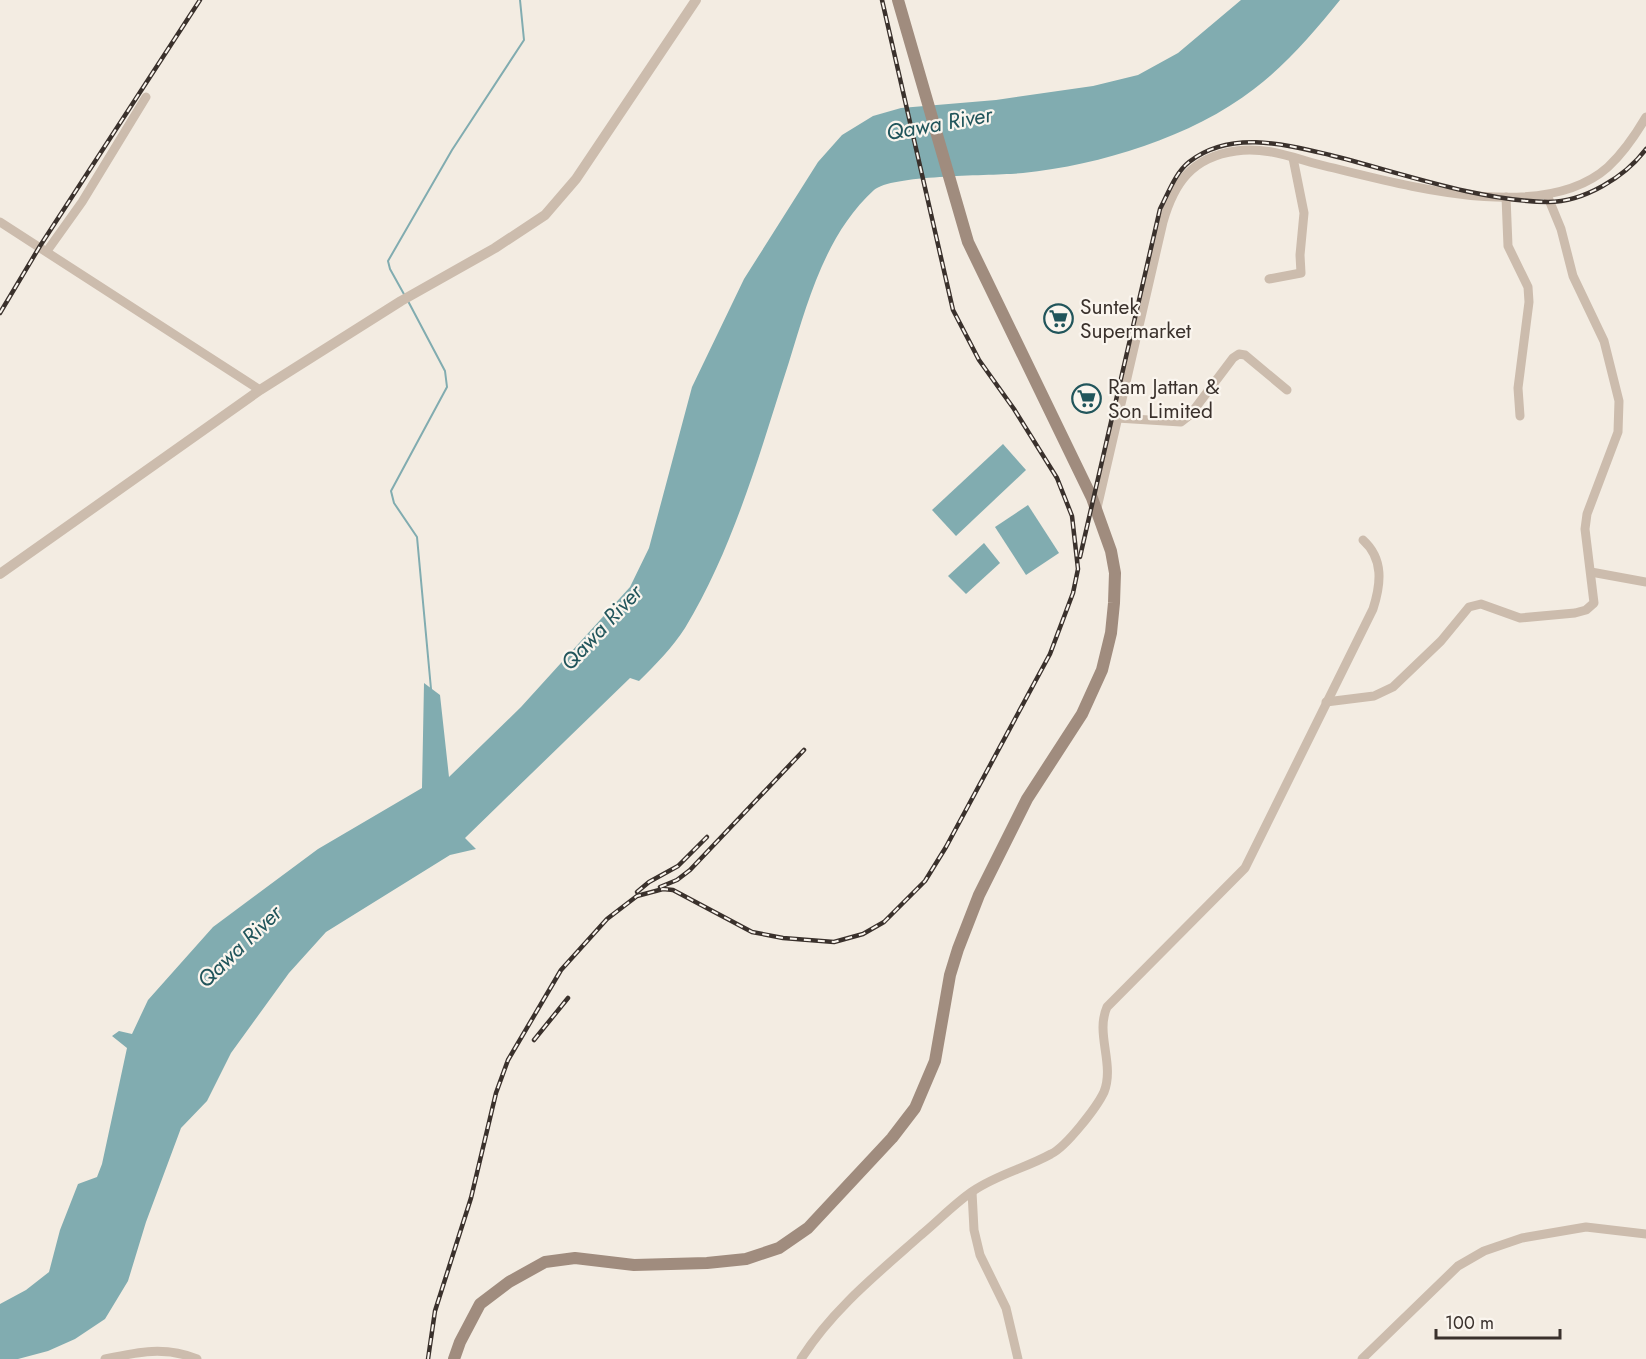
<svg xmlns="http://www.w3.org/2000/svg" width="1646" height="1359" font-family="Jost,sans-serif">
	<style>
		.water { fill: #81acb0 }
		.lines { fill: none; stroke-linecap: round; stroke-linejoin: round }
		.stream { stroke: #81acb0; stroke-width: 2 }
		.minor { stroke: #ccbcad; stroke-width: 9 }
		.tertiary { stroke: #ccbcad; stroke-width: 10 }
		.secondary { stroke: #a08c7e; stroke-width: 12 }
		.rail-casing { stroke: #3a312c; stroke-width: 4.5 }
		.rail { stroke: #faf5ee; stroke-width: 2; stroke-dasharray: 7; stroke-linecap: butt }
		.labels { text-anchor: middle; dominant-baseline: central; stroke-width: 4.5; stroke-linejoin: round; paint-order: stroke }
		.poi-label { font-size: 21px; fill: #3a312c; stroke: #faf5ee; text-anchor: start }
		.water-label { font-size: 22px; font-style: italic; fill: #21555b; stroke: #faf5ee }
	</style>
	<rect width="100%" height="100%" fill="#f3ece2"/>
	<g class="water">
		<path d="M1241 0H1340C1314 32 1287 64 1254 89 1192 137 1100 165 1023 173 993 176 893 174 874 190 825 235 808 301 789 362 760 452 734 547 685 628 673 647 655 665 639 681L630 678 465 838 476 849 450 855 326 932 289 973 231 1053 207 1101 181 1128 146 1222 128 1281 105 1319 75 1339 48 1351 18 1359H0V1304L26 1290 49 1272 60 1230 78 1184 97 1177 102 1164 127 1048 112 1036 119 1031 132 1034 148 1000 213 927 318 849 422 788 424 683 440 695 449 777 521 707 630 587 649 548 692 387 744 279 818 162 842 135 873 116 901 108 996 100 1093 86 1138 75 1178 53Z"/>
		<polygon points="1003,444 1026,470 956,536 932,510"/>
		<polygon points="1028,505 1059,553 1026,575 995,527"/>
		<polygon points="984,543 1000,563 966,594 948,576"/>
	</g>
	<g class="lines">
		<g class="stream">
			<polyline points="405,296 390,269 388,261 452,150 524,40 520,0"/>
			<polyline points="408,301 445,371 447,387 391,491 394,503 417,537 431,689"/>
		</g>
		<g class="minor">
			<polyline points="1506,197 1508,246 1528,287 1529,302 1518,388 1520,416"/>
			<polyline points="0,222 260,390"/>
			<polyline points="47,251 82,202 146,97"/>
			<polyline points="1269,279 1301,273 1300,255 1304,213 1293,158"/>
			<polyline points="1117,418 1181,422 1190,415 1233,358 1239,354 1245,355 1287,390"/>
			<path d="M1097 508 1163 222C1174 183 1192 157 1236 151 1266 146 1296 159 1325 166 1401 184 1542 226 1608 167 1623 153 1636 134 1646 117"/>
			<polyline points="1591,572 1646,582"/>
			<polyline points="1326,702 1374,696 1393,687 1441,641 1469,607 1481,604 1520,618 1575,613 1586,610 1594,603 1585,529 1587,514 1618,432 1619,401 1604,341 1573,276 1561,229 1547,195"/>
			<polyline points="972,1192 974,1230 980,1255 1006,1308 1018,1359"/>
			<path d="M105 1359C138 1352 165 1346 197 1359"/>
			<path d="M801 1359C832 1310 878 1273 921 1235 938 1221 955 1203 973 1191 998 1174 1026 1168 1051 1154 1066 1147 1097 1107 1104 1092 1115 1064 1095 1034 1107 1007L1245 868 1373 609C1381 584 1384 559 1363 540"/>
			<polyline points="1362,1359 1458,1266 1484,1251 1522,1238 1586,1227 1646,1234"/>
		</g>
		<polyline class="tertiary" points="0,574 260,390 401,301 495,248 545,215 576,179 696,0"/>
		<polyline class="secondary" points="454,1359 460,1342 480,1304 509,1282 545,1262 575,1258 634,1265 707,1263 746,1259 779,1248 808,1228 892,1138 915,1108 935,1061 950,975 958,949 979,895 1027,799 1082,714 1102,670 1111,633 1114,603 1115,573 1111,551 1092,498 968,242 898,0"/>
		<defs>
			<g id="rail">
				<polyline points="0,313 40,246 200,0"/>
				<path d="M1080 557 1160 209C1168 194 1175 173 1189 162 1230 130 1284 144 1330 155 1398 172 1478 201 1548 202 1584 202 1625 177 1646 149"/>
				<polyline points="660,887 677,880 690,870 804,750"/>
				<polyline points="637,892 649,882 678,866 707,837"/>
				<polyline points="534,1040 568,998"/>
				<polyline points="428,1359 435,1311 471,1198 496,1093 508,1060 561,970 607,919 637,896 663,889 673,890 752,932 783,938 834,942 863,934 884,922 925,881 946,847 1050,654 1073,593 1078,569 1072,516 1057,478 1014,409 979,360 953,310 882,0"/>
			</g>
		</defs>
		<use href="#rail" class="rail-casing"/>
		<use href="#rail" class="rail"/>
	</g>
	<defs>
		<symbol id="supermarket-ring" viewBox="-11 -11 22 22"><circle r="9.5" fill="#faf5ee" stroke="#21555b" stroke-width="1.5"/><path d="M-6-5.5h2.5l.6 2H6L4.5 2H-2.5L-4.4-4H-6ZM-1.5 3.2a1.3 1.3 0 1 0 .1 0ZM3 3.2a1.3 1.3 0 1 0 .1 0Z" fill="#21555b"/></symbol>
	</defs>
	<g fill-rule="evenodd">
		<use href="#supermarket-ring" x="1042" y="302" width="33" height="33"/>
		<use href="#supermarket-ring" x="1070" y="382" width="33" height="33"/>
	</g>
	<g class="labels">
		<g class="poi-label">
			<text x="1080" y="307">Suntek<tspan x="1080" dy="24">Supermarket</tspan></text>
			<text x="1108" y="387">Ram Jattan &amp;<tspan x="1108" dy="24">Son Limited</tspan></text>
		</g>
		<g class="water-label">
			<text transform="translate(939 123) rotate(-10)">Qawa River</text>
			<text transform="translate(601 627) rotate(-47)">Qawa River</text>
			<text transform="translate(239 946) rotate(-44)">Qawa River</text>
		</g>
	</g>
	<path d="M1436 1329v9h124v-9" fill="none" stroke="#3a312c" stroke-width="3"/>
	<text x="1445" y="1329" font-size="18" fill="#3a312c" stroke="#faf5ee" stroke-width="4.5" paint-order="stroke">100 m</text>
</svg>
